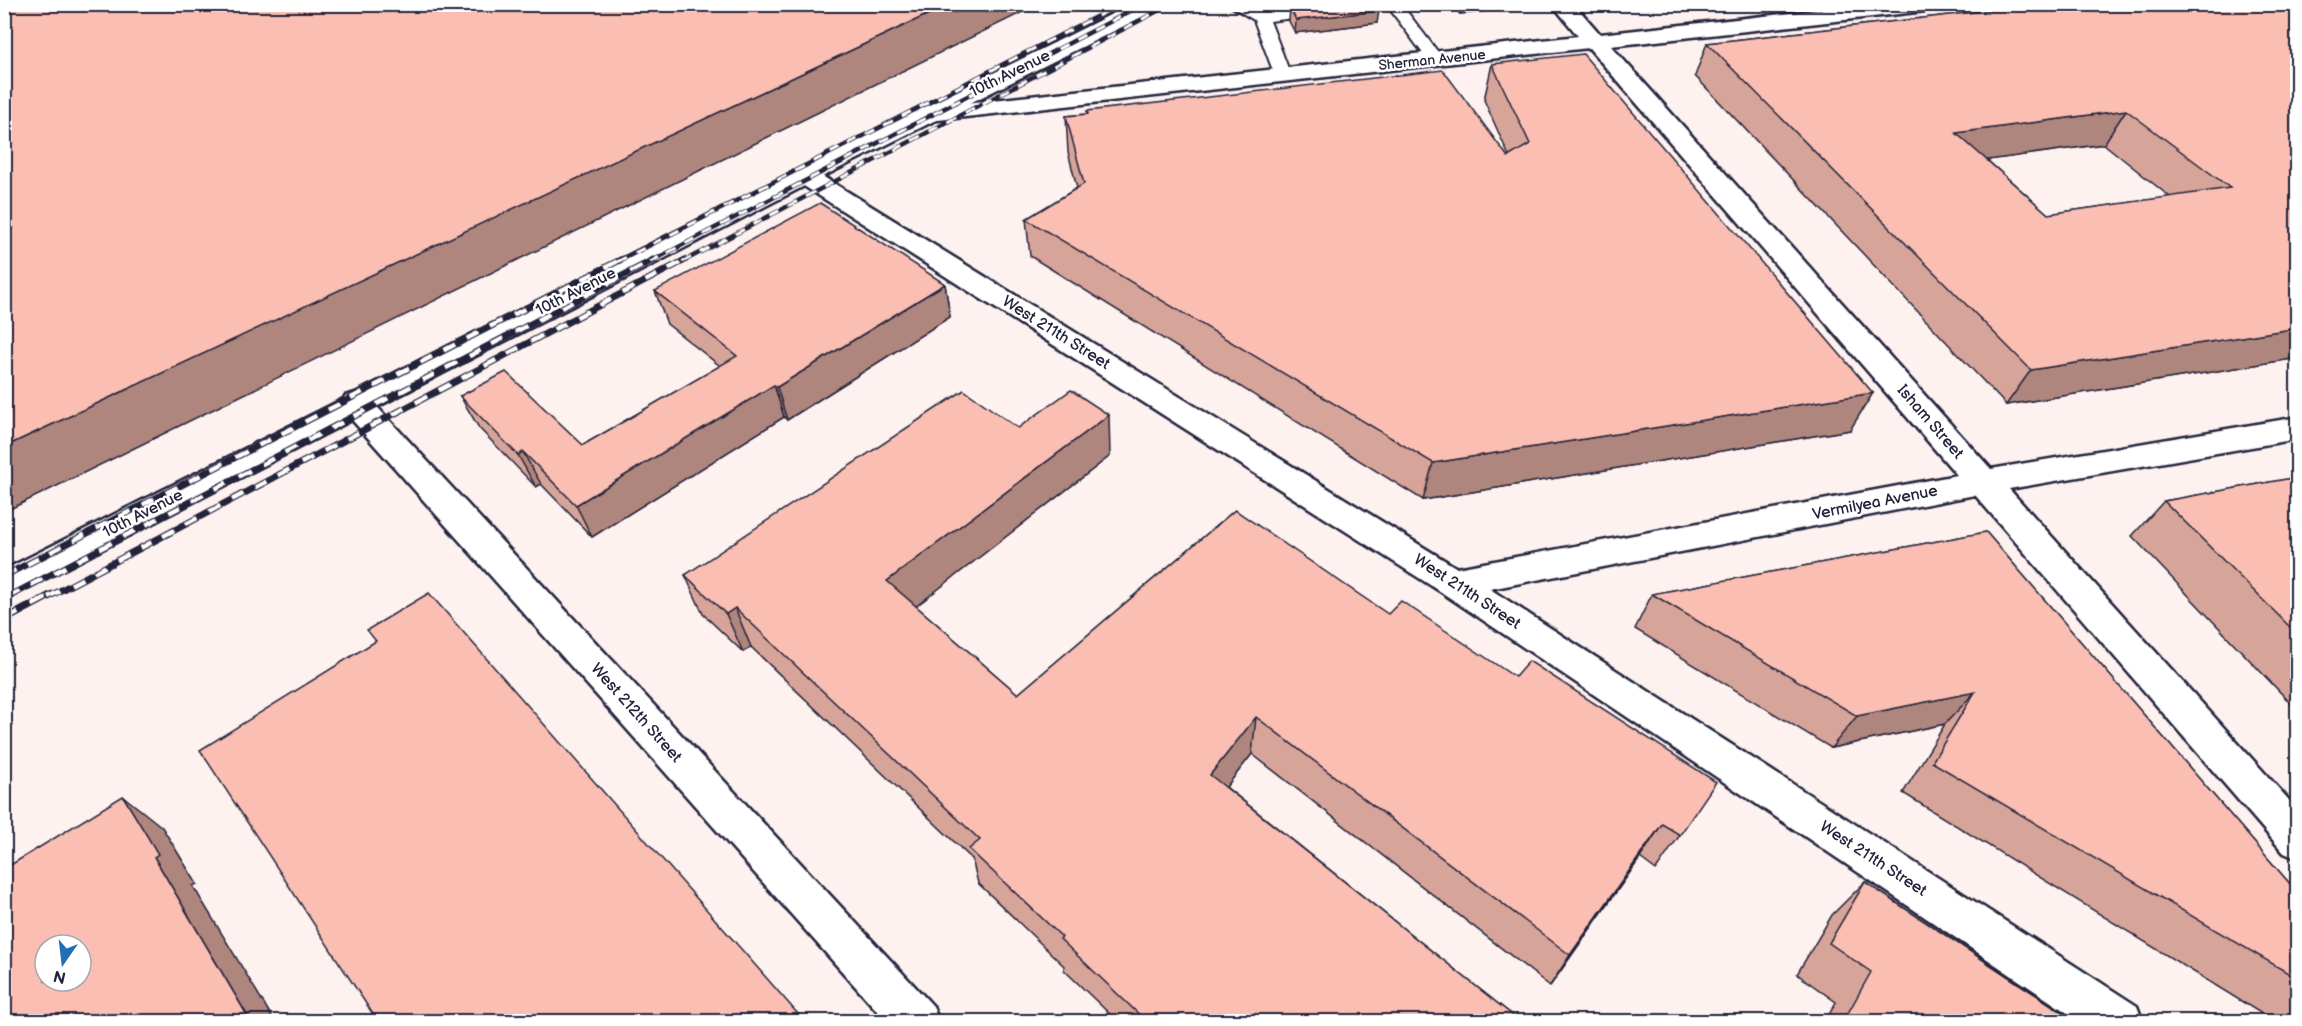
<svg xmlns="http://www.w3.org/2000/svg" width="2302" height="1026" font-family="'Balsamiq Sans',sans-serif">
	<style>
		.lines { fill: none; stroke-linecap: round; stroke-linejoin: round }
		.lane-casing { stroke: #22223b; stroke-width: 4 }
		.street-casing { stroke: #22223b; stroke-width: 5 }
		.secondary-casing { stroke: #22223b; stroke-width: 5 }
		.primary-casing { stroke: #22223b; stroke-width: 5 }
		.lane { fill: #fff; fill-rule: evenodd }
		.street { fill: #fff; fill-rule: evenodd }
		.secondary { fill: #fff; fill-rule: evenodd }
		.primary { fill: #fff; fill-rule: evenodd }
		.rail-far2-casing { stroke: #22223b; stroke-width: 4.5 }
		.rail-far1-casing { stroke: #22223b; stroke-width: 7 }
		.rail-casing { stroke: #22223b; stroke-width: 8 }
		.rail-far2 { stroke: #fff; stroke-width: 3; stroke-dasharray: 10; stroke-linecap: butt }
		.rail-far1 { stroke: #fff; stroke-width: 4.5; stroke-dasharray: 13; stroke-linecap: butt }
		.rail { stroke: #fff; stroke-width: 5; stroke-dasharray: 16; stroke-linecap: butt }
		.wall { fill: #d7a499; stroke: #22223b; stroke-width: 1.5; fill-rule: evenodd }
		.shaded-wall { fill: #af867d; stroke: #22223b; stroke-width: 1.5 }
		.building { fill: #fabfb2; stroke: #22223b; stroke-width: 1.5; fill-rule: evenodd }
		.labels { text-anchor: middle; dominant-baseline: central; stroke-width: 5; stroke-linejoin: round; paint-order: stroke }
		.far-street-label { font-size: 14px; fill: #22223b; stroke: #fff }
		.street-label { font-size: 16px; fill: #22223b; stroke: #fff }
	</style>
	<rect width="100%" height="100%" fill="#fef2f0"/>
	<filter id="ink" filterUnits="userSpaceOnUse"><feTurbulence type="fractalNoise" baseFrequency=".0167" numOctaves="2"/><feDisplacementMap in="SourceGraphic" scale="12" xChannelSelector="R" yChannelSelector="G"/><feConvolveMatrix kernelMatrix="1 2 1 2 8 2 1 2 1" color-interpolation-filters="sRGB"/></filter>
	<g filter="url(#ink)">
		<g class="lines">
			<defs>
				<g id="lane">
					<polygon points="1227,4 1247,4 1263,12 1322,4 1370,4 1363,9 1270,21 1291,76 1283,81 1275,76 1254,20"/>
					<polygon points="1386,4 1401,4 1444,60 1442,63 1430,63"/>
				</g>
				<polygon id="street" points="356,393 367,396 933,1006 939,1022 887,1022 345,412 341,404 345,396"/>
				<polygon id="secondary" points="1552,4 1574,4 1600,34 1872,4 1945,4 1943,9 1935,10 1611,46 1991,469 2298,417 2298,439 2009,489 2298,810 2298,859 2284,853 1975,495 1490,589 2137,1006 2143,1022 2081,1022 1441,592 796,181 792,176 796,171 805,168 814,171 1457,568 1957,475 1589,48 929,121 921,119 917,114 921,109 929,107 1578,36"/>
				<polygon id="primary" points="1132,4 1160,4 1158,9 814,181 4,600 4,570 796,171"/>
			</defs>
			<use href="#lane" class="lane-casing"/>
			<use href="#street" class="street-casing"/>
			<use href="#secondary" class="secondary-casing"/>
			<use href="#primary" class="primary-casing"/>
			<use href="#lane" class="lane"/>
			<use href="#street" class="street"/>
			<use href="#secondary" class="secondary"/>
			<use href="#primary" class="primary"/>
			<defs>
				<g id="rail-far2">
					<polyline points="617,262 1121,4"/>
					<polyline points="650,262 1144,4"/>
					<polyline points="682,262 1171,4"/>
				</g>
				<g id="rail-far1">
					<polyline points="4,576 620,260"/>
					<polyline points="8,597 653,260"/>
					<polyline points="48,597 685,260"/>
				</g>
				<g id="rail">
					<polyline points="4,599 11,595"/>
					<polyline points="4,620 51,595"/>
				</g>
			</defs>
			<use href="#rail-far2" class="rail-far2-casing"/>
			<use href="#rail-far1" class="rail-far1-casing"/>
			<use href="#rail" class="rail-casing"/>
			<use href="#rail-far2" class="rail-far2"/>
			<use href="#rail-far1" class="rail-far1"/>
			<use href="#rail" class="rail"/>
		</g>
		<g class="wall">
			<polygon points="1449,4 1507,4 1506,9 1460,14"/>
			<path d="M2045 4H2298V358L2006 405 1695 76 1707 43ZM2104 144 2170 197 2048 214 1987 160Z"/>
			<polygon points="1290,8 1377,23 1295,33 1289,21"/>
			<polygon points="1492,64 1850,430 1423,500 1030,256 1026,219 1077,188 1068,152 1066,116 1087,114 1087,111 1508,157 1509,156 1484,100"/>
			<polygon points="945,284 950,317 787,420 784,417 592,537 541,484 536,487 479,428 460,396 583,445 720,366 667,324 655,291"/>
			<polygon points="1018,428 1110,456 916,606 1018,694 1235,510 1680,835 1656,870 1640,858 1550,986 1252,754 1226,787 1521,1022 1118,1022 1064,970 1064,966 978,883 972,859 751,647 743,652 703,614 685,575"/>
			<polygon points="2298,477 2298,711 2132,536 2164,501"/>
			<polygon points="1986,532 2298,893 2298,1022 2275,1022 1903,793 1945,724 1831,748 1635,629 1652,594"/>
			<polygon points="1865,882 2077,1022 1825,1022 1836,1002 1797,974 1832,915"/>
		</g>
		<g class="shaded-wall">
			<polygon points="950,4 1039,4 4,512 4,447"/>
			<polygon points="1282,4 1302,4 1282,7"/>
			<polygon points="1462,4 1507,4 1506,9 1460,14"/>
			<polygon points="1379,11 1377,23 1295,33 1296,20"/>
			<polygon points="2126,110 2104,144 1937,167 1956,133"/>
			<polygon points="945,284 950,317 787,420 777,387"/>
			<polygon points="2298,328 2298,358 2006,405 2031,370"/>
			<polygon points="774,385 784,417 592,537 576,505"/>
			<polygon points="1873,393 1850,430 1423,500 1433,463"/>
			<polygon points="1109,415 1110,456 897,621 887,581"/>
			<polygon points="523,452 541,484 536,487 518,455"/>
			<polygon points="735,608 751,647 743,652 726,614"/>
			<polygon points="1975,692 1945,724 1831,748 1857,716"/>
			<polygon points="1256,717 1252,754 1208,810 1210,775"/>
			<polygon points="123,796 162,827 197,884 193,886 275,1022 251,1022 154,857"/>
			<polygon points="1662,824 1640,858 1550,986 1570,955"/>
		</g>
		<g class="building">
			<polygon points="4,4 950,4 4,447"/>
			<polygon points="1319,4 1375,4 1379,11 1296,20 1290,8"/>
			<path d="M2045 4H2281L2298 15V328L2031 370 1707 43ZM2126 110 2230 188 2048 214 1956 133Z"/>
			<polygon points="1583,54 1873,393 1433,463 1026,219 1084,184 1066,116 1088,114 1087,111 1443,70 1508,157 1530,144 1492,64"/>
			<polygon points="820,203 945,284 777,387 774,385 576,505 523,452 518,455 460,396 506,372 583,445 737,356 655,291"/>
			<polygon points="964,390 1018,428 1071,390 1109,415 887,581 1018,694 1235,510 1388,614 1401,601 1515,677 1529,661 1716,782 1680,835 1662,824 1570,955 1256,717 1210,775 1521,1022 1147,1022 1060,939 1062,937 969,849 980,840 735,608 726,614 685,575"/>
			<polygon points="2298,477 2298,635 2164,501"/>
			<polygon points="1986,532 2298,893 2298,979 1932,762 1975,692 1857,716 1652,594"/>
			<polygon points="429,593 805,1022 378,1022 200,750 376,641 367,630"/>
			<path d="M123 796 158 854 154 857 251 1022H4V869ZM45 945H81V981H45Z"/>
			<polygon points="1865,882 2077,1022 1843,1022 1871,972 1829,943"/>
		</g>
	</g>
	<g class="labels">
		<g class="far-street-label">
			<text transform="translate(1432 60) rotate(-6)">Sherman Avenue</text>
		</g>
		<g class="street-label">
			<text transform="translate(1010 74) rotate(-26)">10th Avenue</text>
			<text transform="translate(576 292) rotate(-27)">10th Avenue</text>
			<text transform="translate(1056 333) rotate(32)">West 211th Street</text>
			<text transform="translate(1930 422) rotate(49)">Isham Street</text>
			<text transform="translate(1875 503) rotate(-11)">Vermilyea Avenue</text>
			<text transform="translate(143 514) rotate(-27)">10th Avenue</text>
			<text transform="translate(1467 592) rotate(33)">West 211th Street</text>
			<text transform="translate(636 713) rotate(48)">West 212th Street</text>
			<text transform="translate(1873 859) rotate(33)">West 211th Street</text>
		</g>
	</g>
	<rect width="2302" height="1026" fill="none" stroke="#fff" stroke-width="24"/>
	<rect x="12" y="12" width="2278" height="1002" fill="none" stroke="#22223b" stroke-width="2" filter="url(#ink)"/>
	<g transform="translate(63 963) rotate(194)"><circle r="28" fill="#ffffff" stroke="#a7a7b1" stroke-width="1.5"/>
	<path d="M0-4.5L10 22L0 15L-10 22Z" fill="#1f6fb2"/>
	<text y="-9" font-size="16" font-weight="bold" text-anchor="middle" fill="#22223b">N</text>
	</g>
</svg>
